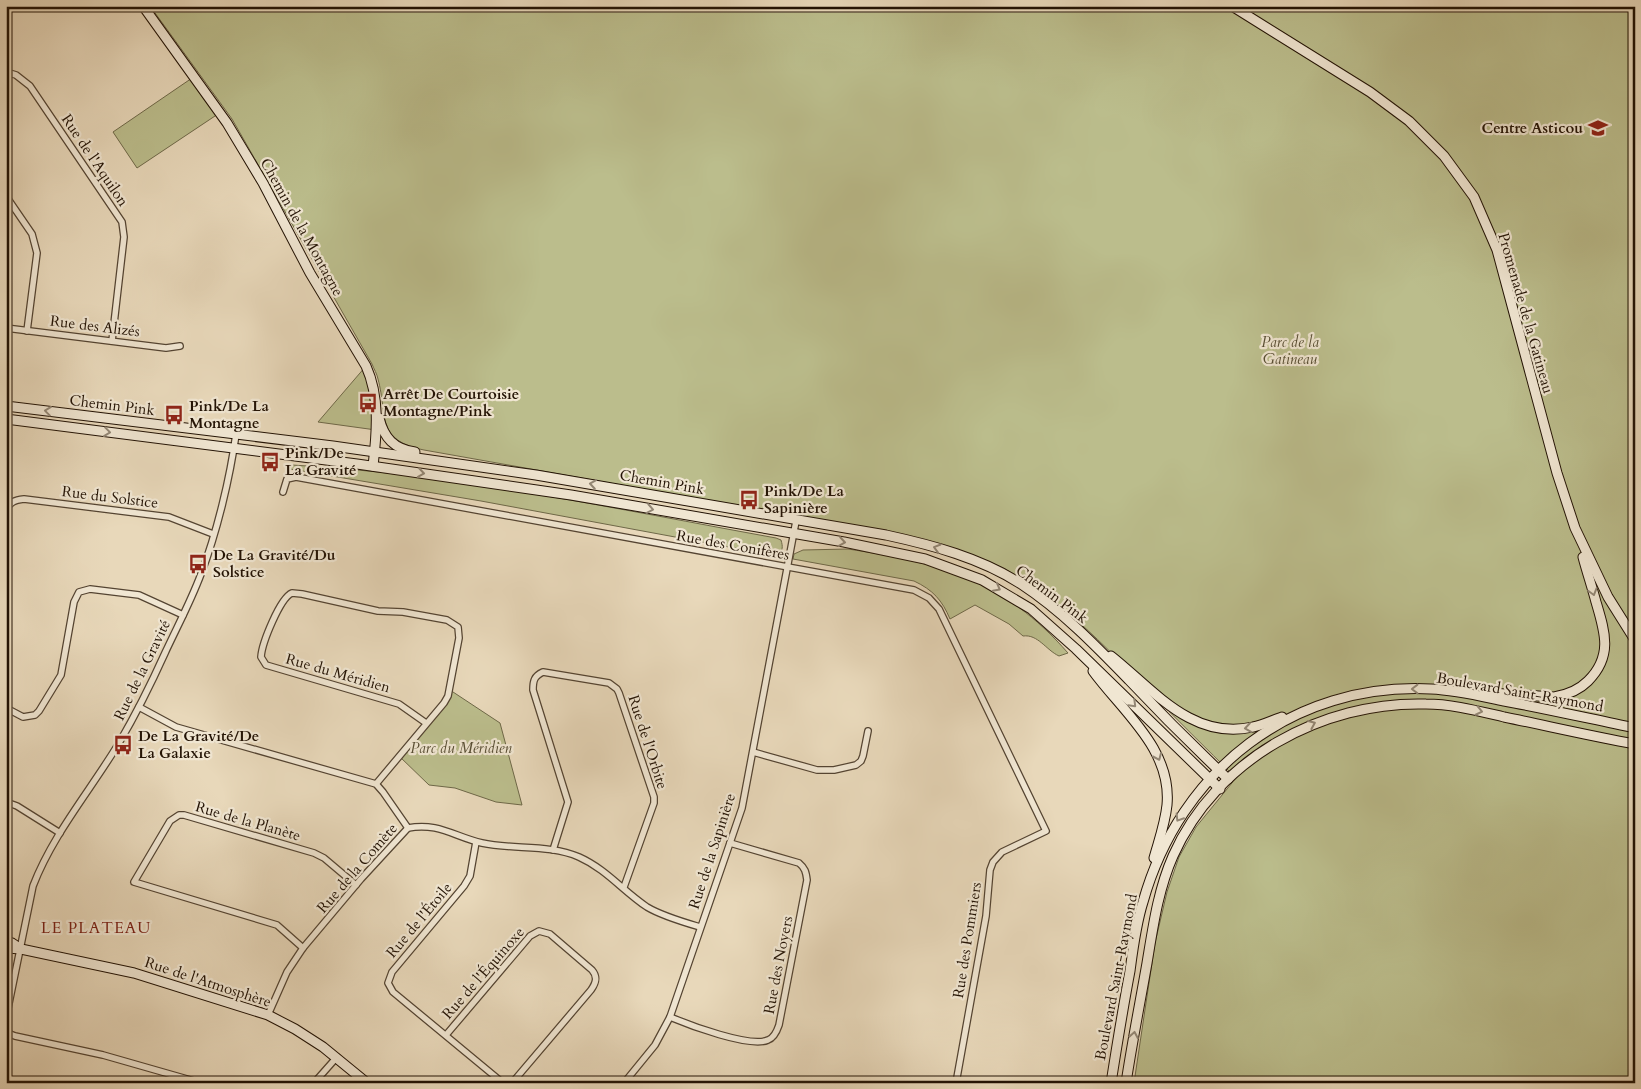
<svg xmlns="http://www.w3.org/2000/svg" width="1641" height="1089" font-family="Cardo,serif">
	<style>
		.green { fill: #bbbd8c; stroke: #6e6848 }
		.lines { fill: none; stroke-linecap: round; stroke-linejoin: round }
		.street-casing { stroke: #544432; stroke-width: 8 }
		.secondary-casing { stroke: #221204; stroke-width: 11 }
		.street { stroke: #f0e6d2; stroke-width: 5.5 }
		.secondary { stroke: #f0e6d2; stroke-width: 9 }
		.oneway { stroke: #938775 }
		.labels { text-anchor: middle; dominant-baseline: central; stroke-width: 4.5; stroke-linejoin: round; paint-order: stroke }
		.poi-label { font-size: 15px; font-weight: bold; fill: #221204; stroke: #f0e6d2; text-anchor: start }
		.street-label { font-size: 15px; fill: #221204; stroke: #f0e6d2 }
		.park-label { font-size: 15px; font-style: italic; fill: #584e34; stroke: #f0e6d2 }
		.neighbourhood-label { font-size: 16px; letter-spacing: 1px; fill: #7a1f14; stroke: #f0e6d2 }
	</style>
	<rect width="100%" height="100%" fill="#e8d8ba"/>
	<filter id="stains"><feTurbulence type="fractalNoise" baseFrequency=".004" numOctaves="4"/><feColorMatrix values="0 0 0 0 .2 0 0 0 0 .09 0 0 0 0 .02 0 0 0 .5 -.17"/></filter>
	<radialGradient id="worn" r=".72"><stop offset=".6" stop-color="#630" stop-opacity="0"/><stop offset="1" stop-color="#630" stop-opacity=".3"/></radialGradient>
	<g class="green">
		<path d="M150 6H1635V1083H1134L1155 943 1167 892 1179 857 1196 827 1236 778C1206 748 1176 719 1147 689 1104 645 1059 598 1005 569 967 550 926 540 885 532L424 450C375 440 388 416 378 379 377 374 374 369 372 364L232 119Z"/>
		<polygon points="195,76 221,112 137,168 113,132"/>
		<polygon points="366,366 376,430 318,422"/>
		<path d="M292 465C455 474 616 509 776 538L781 540C783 547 783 550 778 555H772L481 501 290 469 289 466Z"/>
		<path d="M848 549C940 563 1004 580 1068 653L1059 656C1046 650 1038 634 1023 636L1009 624 975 605 950 619C942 600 933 590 914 581L793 559 794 554 803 550Z"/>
		<polygon points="450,690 500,723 522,805 496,802 455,788 429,785 399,756 426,723"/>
	</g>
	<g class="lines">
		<defs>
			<g id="street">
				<polyline points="6,72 16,75 30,86 122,222 124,237 112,341"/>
				<polyline points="6,196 32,234 37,253 27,331"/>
				<polyline points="6,328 166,348 180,346"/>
				<polyline points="283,492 287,479 296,477 914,590 929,598 939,609 1046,831 1002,852 993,862 990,870 986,916 956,1083"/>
				<path d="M6 511C9 502 15 500 24 499L169 517 213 534"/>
				<polyline points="139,707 176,727 376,784 383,792 408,828"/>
				<polyline points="6,708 23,717 35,715 39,711 61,675 74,602 79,592 90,589 139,595 183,615"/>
				<polyline points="753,752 817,770 834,770 856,765 861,761 863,756 868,731"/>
				<path d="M376 784 444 703 448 696 459 638 458 627 447 620 403 612 378 611 302 594 292 593C280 598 262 643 261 657L266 665 399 704 426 723"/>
				<polyline points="6,802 17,806 60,833"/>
				<polyline points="476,842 470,876 464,886 392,972 388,983 393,992 503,1083"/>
				<path d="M553 850 568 802 533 690C533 681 534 676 543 672L609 683 617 689 619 693 654 797V803L624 887"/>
				<polyline points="303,948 277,925 134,882 170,821 179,815 184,815 314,853 324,858 356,885"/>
				<path d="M268 1015 287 972 303 948 361 879 408 828C438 822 455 837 482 843 514 850 549 844 579 857 606 869 623 891 647 907 662 916 683 922 700 927"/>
				<path d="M670 1017C689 1025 750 1048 768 1040 774 1038 777 1031 779 1025L807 880C806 872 805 868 799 863L730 843"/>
				<path d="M6 1018 33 886C53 834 90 791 119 743 136 714 151 684 165 653 177 627 191 601 201 574 217 532 230 478 236 434"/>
				<polyline points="6,1028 10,1034 15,1036 103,1055 201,1083"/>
				<path d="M446 1035 530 936 539 931 550 934 592 970C598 977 596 983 591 990L512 1083"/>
				<polyline points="314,1083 337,1057"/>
				<polyline points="624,1083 655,1045 670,1017 742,808 796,521"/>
			</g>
			<g id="secondary">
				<path d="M143 6 227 123 263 183 310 273 366 366C380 397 377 432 373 466"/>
				<polyline points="1232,6 1370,92 1409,121 1444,156 1474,197 1497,250 1557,473 1575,528 1608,597 1635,640"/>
				<path d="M6 406 333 446 536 475 886 535C932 545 981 558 1021 584 1062 611 1095 645 1129 680 1161 714 1194 747 1228 779"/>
				<path d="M379 418C384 438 394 449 415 452"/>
				<polyline points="6,419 357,464 571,495 844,542 925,559 982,580 1031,609 1076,649 1220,789"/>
				<path d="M1111 656C1153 689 1192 741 1253 727 1263 725 1273 720 1282 717"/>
				<path d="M1093 671C1123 712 1172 749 1167 805 1165 824 1159 840 1154 858"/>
				<path d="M1490 693 1554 697C1567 695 1578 691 1588 681 1613 656 1605 632 1596 602 1592 587 1587 572 1583 557"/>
				<polyline points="6,941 12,943 21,949"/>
				<polyline points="6,948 21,949 134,973 268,1015 295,1029 323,1047 367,1083"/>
				<path d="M1111 1083C1117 1045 1123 1008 1130 971 1133 948 1136 924 1143 902 1180 770 1293 682 1431 689 1456 690 1480 696 1504 701 1548 709 1591 719 1635 728"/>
				<path d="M1126 1083C1132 1043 1140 1003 1147 963 1153 927 1158 890 1173 856 1216 759 1322 701 1426 704 1452 704 1478 711 1504 717 1548 726 1591 736 1635 744"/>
			</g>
		</defs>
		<use href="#street" class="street-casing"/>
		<use href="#secondary" class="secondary-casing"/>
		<use href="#street" class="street"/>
		<use href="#secondary" class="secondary"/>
	</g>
	<defs><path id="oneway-chevron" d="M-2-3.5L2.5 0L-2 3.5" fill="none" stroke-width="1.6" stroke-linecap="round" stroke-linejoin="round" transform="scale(1.25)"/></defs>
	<g class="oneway">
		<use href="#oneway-chevron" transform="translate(48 411) rotate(-173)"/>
		<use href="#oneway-chevron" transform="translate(107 432) rotate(7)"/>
		<use href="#oneway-chevron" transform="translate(421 473) rotate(8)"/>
		<use href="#oneway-chevron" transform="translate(593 484) rotate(-171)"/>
		<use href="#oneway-chevron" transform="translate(650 509) rotate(11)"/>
		<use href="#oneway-chevron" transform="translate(842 542) rotate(9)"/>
		<use href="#oneway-chevron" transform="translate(937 548) rotate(-164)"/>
		<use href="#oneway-chevron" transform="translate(997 588) rotate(28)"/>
		<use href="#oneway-chevron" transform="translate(1593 592) rotate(74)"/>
		<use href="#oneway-chevron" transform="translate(1415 689) rotate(180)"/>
		<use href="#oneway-chevron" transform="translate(1133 704) rotate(45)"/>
		<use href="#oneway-chevron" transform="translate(1479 711) rotate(12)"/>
		<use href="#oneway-chevron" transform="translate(1312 724) rotate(-23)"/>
		<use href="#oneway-chevron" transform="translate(1248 728) rotate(172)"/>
		<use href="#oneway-chevron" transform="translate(1158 757) rotate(66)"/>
		<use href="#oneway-chevron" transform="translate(1179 818) rotate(122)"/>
		<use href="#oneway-chevron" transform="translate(1134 1035) rotate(-80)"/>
	</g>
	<defs>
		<symbol id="school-bare" viewBox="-9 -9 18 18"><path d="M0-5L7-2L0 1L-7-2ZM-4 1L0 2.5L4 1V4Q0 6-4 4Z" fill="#8f2418" stroke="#f0e6d2" stroke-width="2.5" paint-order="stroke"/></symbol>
		<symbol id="bus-bare" viewBox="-9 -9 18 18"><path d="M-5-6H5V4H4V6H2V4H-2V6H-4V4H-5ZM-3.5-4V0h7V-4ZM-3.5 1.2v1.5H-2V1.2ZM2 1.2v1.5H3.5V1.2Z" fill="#8f2418" stroke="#f0e6d2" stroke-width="2.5" paint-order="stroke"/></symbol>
	</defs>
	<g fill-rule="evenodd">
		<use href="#school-bare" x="1584" y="114" width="28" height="28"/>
		<use href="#bus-bare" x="354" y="389" width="28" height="28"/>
		<use href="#bus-bare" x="160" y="401" width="28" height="28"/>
		<use href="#bus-bare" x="256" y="448" width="28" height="28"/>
		<use href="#bus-bare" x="735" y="486" width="28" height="28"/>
		<use href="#bus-bare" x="184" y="550" width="28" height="28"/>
		<use href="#bus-bare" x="109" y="731" width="28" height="28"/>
	</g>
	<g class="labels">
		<g class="poi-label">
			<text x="1583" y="128" text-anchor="end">Centre Asticou</text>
			<text x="383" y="394">Arrêt De Courtoisie<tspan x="383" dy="17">Montagne/Pink</tspan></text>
			<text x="189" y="406">Pink/De La<tspan x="189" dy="17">Montagne</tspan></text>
			<text x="285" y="453">Pink/De<tspan x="285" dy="17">La Gravité</tspan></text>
			<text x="764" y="491">Pink/De La<tspan x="764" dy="17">Sapinière</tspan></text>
			<text x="213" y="555">De La Gravité/Du<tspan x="213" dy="17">Solstice</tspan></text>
			<text x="138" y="736">De La Gravité/De<tspan x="138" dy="17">La Galaxie</tspan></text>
		</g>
		<g class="street-label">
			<text transform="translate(95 160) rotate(56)">Rue de l'Aquilon</text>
			<text transform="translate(302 227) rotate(61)">Chemin de la Montagne</text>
			<text transform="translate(1526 313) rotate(74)">Promenade de la Gatineau</text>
			<text transform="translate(95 326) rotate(7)">Rue des Alizés</text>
			<text transform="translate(112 405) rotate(7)">Chemin Pink</text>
			<text transform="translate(662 482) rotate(10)">Chemin Pink</text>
			<text transform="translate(110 497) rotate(7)">Rue du Solstice</text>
			<text transform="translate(733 545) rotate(10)">Rue des Conifères</text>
			<text transform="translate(1052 594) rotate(37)">Chemin Pink</text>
			<text transform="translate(142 670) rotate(-64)">Rue de la Gravité</text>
			<text transform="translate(338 673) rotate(16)">Rue du Méridien</text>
			<text transform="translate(1520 692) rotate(10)">Boulevard Saint-Raymond</text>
			<text transform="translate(648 742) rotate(72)">Rue de l'Orbite</text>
			<text transform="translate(248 821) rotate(16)">Rue de la Planète</text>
			<text transform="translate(712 851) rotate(-72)">Rue de la Sapinière</text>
			<text transform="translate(357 868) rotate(-49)">Rue de la Comète</text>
			<text transform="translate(419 920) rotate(-50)">Rue de l'Étoile</text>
			<text transform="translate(967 940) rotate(-81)">Rue des Pommiers</text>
			<text transform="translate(778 965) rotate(-79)">Rue des Noyers</text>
			<text transform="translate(483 973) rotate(-49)">Rue de l'Équinoxe</text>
			<text transform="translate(1116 977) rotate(-79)">Boulevard Saint-Raymond</text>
			<text transform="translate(208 982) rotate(18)">Rue de l'Atmosphère</text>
		</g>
		<g class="park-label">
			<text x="1290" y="342">Parc de la<tspan x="1290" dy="17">Gatineau</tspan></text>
			<text x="461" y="748">Parc du Méridien</text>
		</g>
		<g class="neighbourhood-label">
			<text x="96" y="928">LE PLATEAU</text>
		</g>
	</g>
	<rect width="1641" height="1089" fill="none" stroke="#e8d8ba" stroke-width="25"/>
	<rect x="8" y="8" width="1626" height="1074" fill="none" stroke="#221204" stroke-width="2.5"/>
	<rect x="12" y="12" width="1616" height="1064" fill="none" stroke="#221204"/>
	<rect width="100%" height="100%" filter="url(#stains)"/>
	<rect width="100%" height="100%" fill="url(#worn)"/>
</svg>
